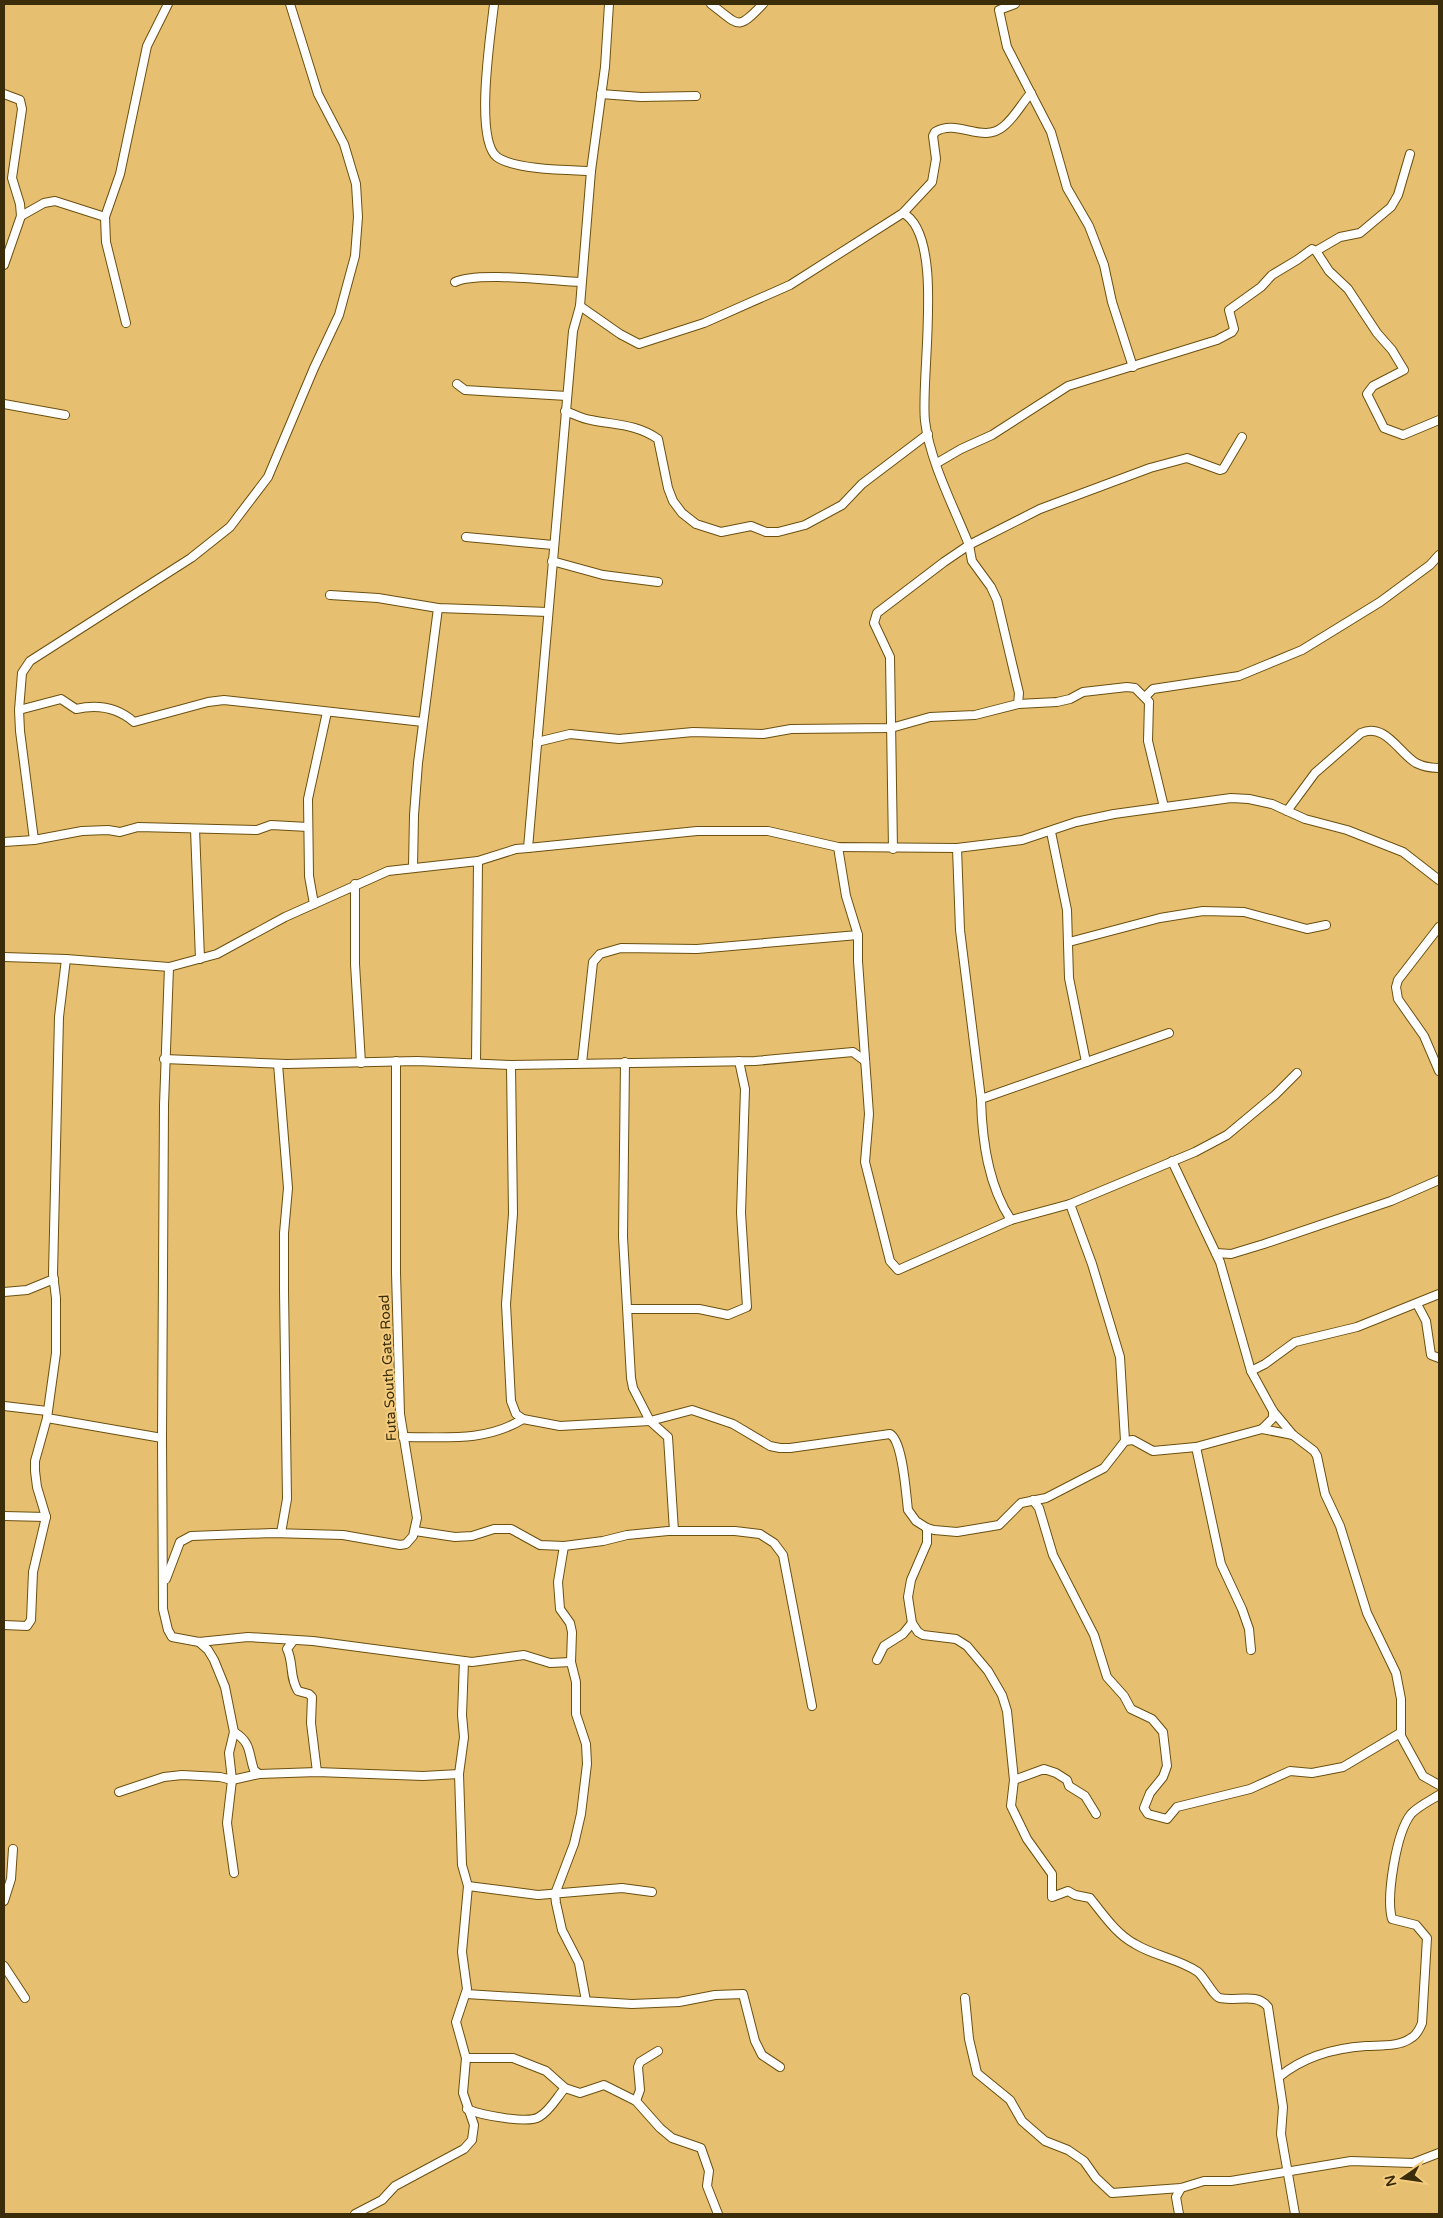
<svg xmlns="http://www.w3.org/2000/svg" width="1443" height="2218" font-family="'Varela Round',sans-serif">
	<style>
		.lines { fill: none; stroke-linecap: round; stroke-linejoin: round }
		.minor-casing { stroke: #6c500f; stroke-width: 10 }
		.minor { stroke: #fff; stroke-width: 8 }
		.labels { text-anchor: middle; dominant-baseline: central; stroke-width: 4; stroke-linejoin: round; paint-order: stroke }
		.street-label { font-size: 14px; fill: #3b2c0a; stroke: #f4cc7e }
	</style>
	<rect width="100%" height="100%" fill="#e7bf71"/>
	<g class="lines">
		<defs>
			<g id="minor">
				<path d="M494 4C491 33 474 139 497 157 515 170 569 170 591 171"/>
				<path d="M711 4C740 26 737 31 763 4"/>
				<polyline points="1015,4 999,10 1007,47 1051,132 1067,188 1089,226 1104,265 1112,302 1133,367"/>
				<polyline points="4,94 20,100 22,109 12,178 20,204 21,216 4,265"/>
				<polyline points="601,94 641,97 696,96"/>
				<path d="M903 213C946 236 920 375 925 421 930 462 954 507 969 545L972 561 991 587 997 600 1019 693 1018 704"/>
				<polyline points="21,216 44,203 55,201 105,217"/>
				<polyline points="1316,251 1329,271 1348,289 1377,333 1392,350 1404,370 1373,386 1367,394 1384,428 1403,435 1439,420"/>
				<path d="M455 282C476 271 554 281 580 282"/>
				<path d="M580 306 620 334 639 344 704 323 790 285 903 213 932 182 936 159 933 136 935 132C958 118 982 145 1004 126 1015 117 1022 103 1031 93"/>
				<polyline points="126,323 106,242 105,217 120,174 147,46 168,4"/>
				<polyline points="457,384 465,390 567,396"/>
				<polyline points="4,404 65,415"/>
				<path d="M565 411C574 414 582 419 591 420 615 425 637 424 658 439L668 488 673 501 682 513 696 524 721 532 751 526 766 532H778L805 525 842 505 862 484 928 434"/>
				<polyline points="937,463 961,449 992,435 1068,386 1217,340 1232,332 1234,329 1229,310 1261,287 1272,275 1297,260 1312,249 1316,251 1340,237 1360,233 1391,207 1398,195 1410,154"/>
				<polyline points="466,537 553,545"/>
				<polyline points="552,561 603,575 658,582"/>
				<polyline points="330,595 378,598 438,608 548,612"/>
				<path d="M19 710 61 699 76 709C98 704 117 707 134 722L208 702 224 700 423 722"/>
				<polyline points="537,742 570,734 619,739 693,732 763,734 791,729 891,728 930,717 975,715 1018,704 1057,702 1070,699 1083,692 1127,687 1135,688 1149,702"/>
				<polyline points="1164,807 1148,741 1149,702 1145,697 1153,689 1239,676 1302,650 1380,602 1430,565 1439,555"/>
				<path d="M1287 811 1315 773 1361 733C1385 722 1399 753 1416 763 1424 767 1431 768 1439 768"/>
				<polyline points="195,829 200,959"/>
				<polyline points="1051,832 1067,910 1069,978 1086,1062"/>
				<polyline points="34,840 20,731 19,710 22,673 30,661 191,558 230,527 268,477 314,368 339,315 355,256 358,217 356,184 344,144 318,94 290,4"/>
				<polyline points="4,842 34,840 82,831 108,830 120,832 138,827 257,830 271,825 308,827"/>
				<polyline points="838,847 846,896 858,935 858,961 869,1114 865,1162 890,1261 898,1270 1011,1220 1070,1204 1195,1152 1227,1135 1275,1095 1297,1073"/>
				<polyline points="528,848 697,831 768,831 838,847 957,848 1022,840 1076,822 1114,814 1231,798 1249,799 1272,804 1305,819 1347,830 1403,852 1439,880"/>
				<path d="M957 848 960 930 981 1099C982 1141 988 1185 1011 1220"/>
				<polyline points="893,849 890,657 874,623 877,613 944,562 969,545 1040,509 1150,468 1187,458 1220,470 1223,469 1242,437"/>
				<polyline points="413,867 414,815 418,763 438,608"/>
				<polyline points="355,884 355,964 361,1063"/>
				<polyline points="314,904 309,876 308,799 327,712"/>
				<polyline points="1439,927 1398,980 1396,987 1398,999 1424,1036 1439,1071"/>
				<polyline points="1069,942 1160,918 1203,911 1244,912 1307,929 1326,925"/>
				<polyline points="4,957 66,959 169,967 217,954 285,917 388,871 478,861 516,849 528,848 573,331 580,306 591,171 605,67 609,4"/>
				<polyline points="169,967 164,1105 162,1438 163,1609 168,1630 172,1637 199,1642 248,1637 313,1641 472,1662 524,1655 550,1663 571,1662 576,1682 576,1714 586,1744 587,1764 581,1814 574,1844 555,1894 556,1903 562,1930 579,1963 586,2001"/>
				<polyline points="164,1059 287,1064 417,1061 511,1065 755,1061 853,1052 865,1061"/>
				<polyline points="625,1062 623,1237 631,1378 633,1388 650,1421 668,1437 674,1531"/>
				<polyline points="476,1063 478,861"/>
				<polyline points="582,1063 593,962 600,954 621,948 697,949 858,935"/>
				<polyline points="278,1064 288,1188 284,1233 284,1291 287,1499 281,1533"/>
				<path d="M511 1065 513 1214 506 1304 511 1401 516 1414 523 1419 560 1426 650 1421 692 1410 733 1424 770 1446 780 1448H790L890 1434C903 1441 906 1495 908 1510L916 1521 927 1528 934 1530 957 1532 999 1525 1021 1503 1046 1498 1104 1468 1125 1441 1133 1440 1153 1451 1196 1447 1262 1429 1273 1418V1411"/>
				<polyline points="981,1099 1169,1033"/>
				<polyline points="1172,1161 1220,1262 1251,1371 1273,1411 1293,1435 1314,1451 1317,1456 1325,1494 1340,1526 1367,1613 1396,1673 1401,1699 1401,1736 1423,1776 1439,1785"/>
				<polyline points="1070,1204 1092,1264 1120,1357 1125,1441"/>
				<polyline points="1216,1253 1231,1254 1264,1244 1391,1201 1439,1180"/>
				<polyline points="4,1292 27,1290 54,1279"/>
				<polyline points="1417,1304 1426,1321 1431,1355 1439,1358"/>
				<polyline points="628,1309 699,1309 728,1315 747,1307 741,1213 745,1089 739,1061"/>
				<polyline points="1251,1371 1265,1364 1295,1342 1357,1327 1439,1294"/>
				<polyline points="4,1406 47,1411"/>
				<polyline points="47,1418 162,1438"/>
				<polyline points="1262,1429 1293,1435"/>
				<path d="M403 1437C445 1437 486 1442 523 1419"/>
				<polyline points="1196,1447 1221,1564 1242,1609 1249,1629 1251,1650"/>
				<polyline points="1033,1500 1039,1508 1053,1555 1094,1635 1107,1677 1124,1696 1131,1709 1152,1719 1163,1732 1167,1766 1163,1777 1150,1793 1144,1808 1148,1814 1167,1819 1177,1807 1250,1789 1290,1771 1312,1773 1343,1767 1400,1733"/>
				<polyline points="4,1516 46,1517"/>
				<path d="M927 1528V1543L911 1580 908 1597 912 1623 918 1632 923 1635 956 1639 967 1646 988 1671 1002 1695 1007 1711 1014 1780 1011 1806 1027 1839 1052 1874V1897L1068 1891 1075 1895 1090 1898C1103 1914 1116 1934 1135 1944 1154 1956 1180 1959 1198 1972 1205 1978 1214 1997 1220 1998 1235 2002 1257 1992 1268 2007L1283 2107 1281 2134 1295 2214"/>
				<polyline points="415,1531 455,1537 472,1536 494,1529 511,1529 540,1545 564,1546 603,1541 627,1535 668,1531 735,1531 760,1534 774,1543 783,1555 812,1706"/>
				<polyline points="564,1546 558,1582 560,1609 570,1623 572,1632 571,1662"/>
				<polyline points="166,1579 180,1542 191,1536 272,1533 343,1535 400,1545 406,1544 413,1536 417,1518 400,1414 396,1273 396,1061"/>
				<polyline points="4,1625 27,1626 31,1620 33,1572 46,1517 37,1487 35,1471 35,1461 47,1418 56,1353 56,1298 53,1274 59,1017 66,959"/>
				<path d="M293 1641 287 1649C294 1663 289 1677 298 1691L309 1694 312 1697 311 1723 317 1772"/>
				<polyline points="199,1642 208,1650 214,1660 225,1687 234,1732 229,1753 232,1780 227,1823 234,1873"/>
				<polyline points="877,1660 884,1646 903,1634 912,1623"/>
				<path d="M234 1732C252 1743 248 1753 254 1770L259 1774"/>
				<polyline points="1014,1780 1044,1769 1056,1773 1067,1780 1069,1786 1085,1796 1096,1814"/>
				<polyline points="119,1792 164,1777 182,1775 220,1777 232,1780 259,1774 317,1772 423,1776 459,1774 464,1737 462,1715 464,1661"/>
				<polyline points="468,1886 538,1895 622,1888 652,1892"/>
				<polyline points="4,1901 11,1879 13,1849"/>
				<polyline points="4,1966 25,1998"/>
				<polyline points="466,1994 632,2004 679,2002 715,1995 743,1994 755,2041 762,2055 780,2067"/>
				<polyline points="965,1998 969,2039 977,2073 1010,2100 1022,2121 1045,2141 1068,2150 1084,2161 1096,2178 1112,2193 1181,2188 1204,2181 1231,2181 1351,2161 1413,2163 1439,2153"/>
				<polyline points="466,2058 513,2058 546,2071 565,2088 580,2093 604,2085 636,2101 660,2128 672,2138 701,2148 709,2171 707,2186 718,2214"/>
				<path d="M1279 2077C1303 2057 1335 2048 1366 2046 1380 2045 1399 2047 1411 2038 1417 2035 1420 2028 1422 2023L1427 1938 1416 1925 1392 1919C1386 1897 1396 1833 1411 1814 1417 1807 1431 1800 1439 1795"/>
				<polyline points="636,2101 640,2090 638,2067 640,2062 658,2051"/>
				<path d="M467 2109C480 2115 528 2124 539 2117 550 2111 557 2097 565 2088"/>
				<polyline points="355,2214 382,2200 395,2186 464,2149 472,2140 474,2125 463,2093 466,2058 456,2022 467,1989 462,1952 468,1886 462,1865 459,1774"/>
				<polyline points="1179,2214 1176,2197 1181,2188"/>
			</g>
		</defs>
		<use href="#minor" class="minor-casing"/>
		<use href="#minor" class="minor"/>
	</g>
	<g class="labels">
		<g class="street-label">
			<text transform="translate(388 1368) rotate(-93)">Futa South Gate Road</text>
		</g>
	</g>
	<rect width="1443" height="2218" fill="none" stroke="#3b2c0a" stroke-width="10"/>
	<g transform="translate(1403 2178) rotate(257)" stroke="#f4cc7e" stroke-width="4" paint-order="stroke">
	<path d="M0-4L9 19L0 12L-9 19Z" fill="#3b2c0a"/>
	<text y="-8" font-size="14" font-weight="bold" text-anchor="middle" fill="#3b2c0a">N</text>
	</g>
</svg>
